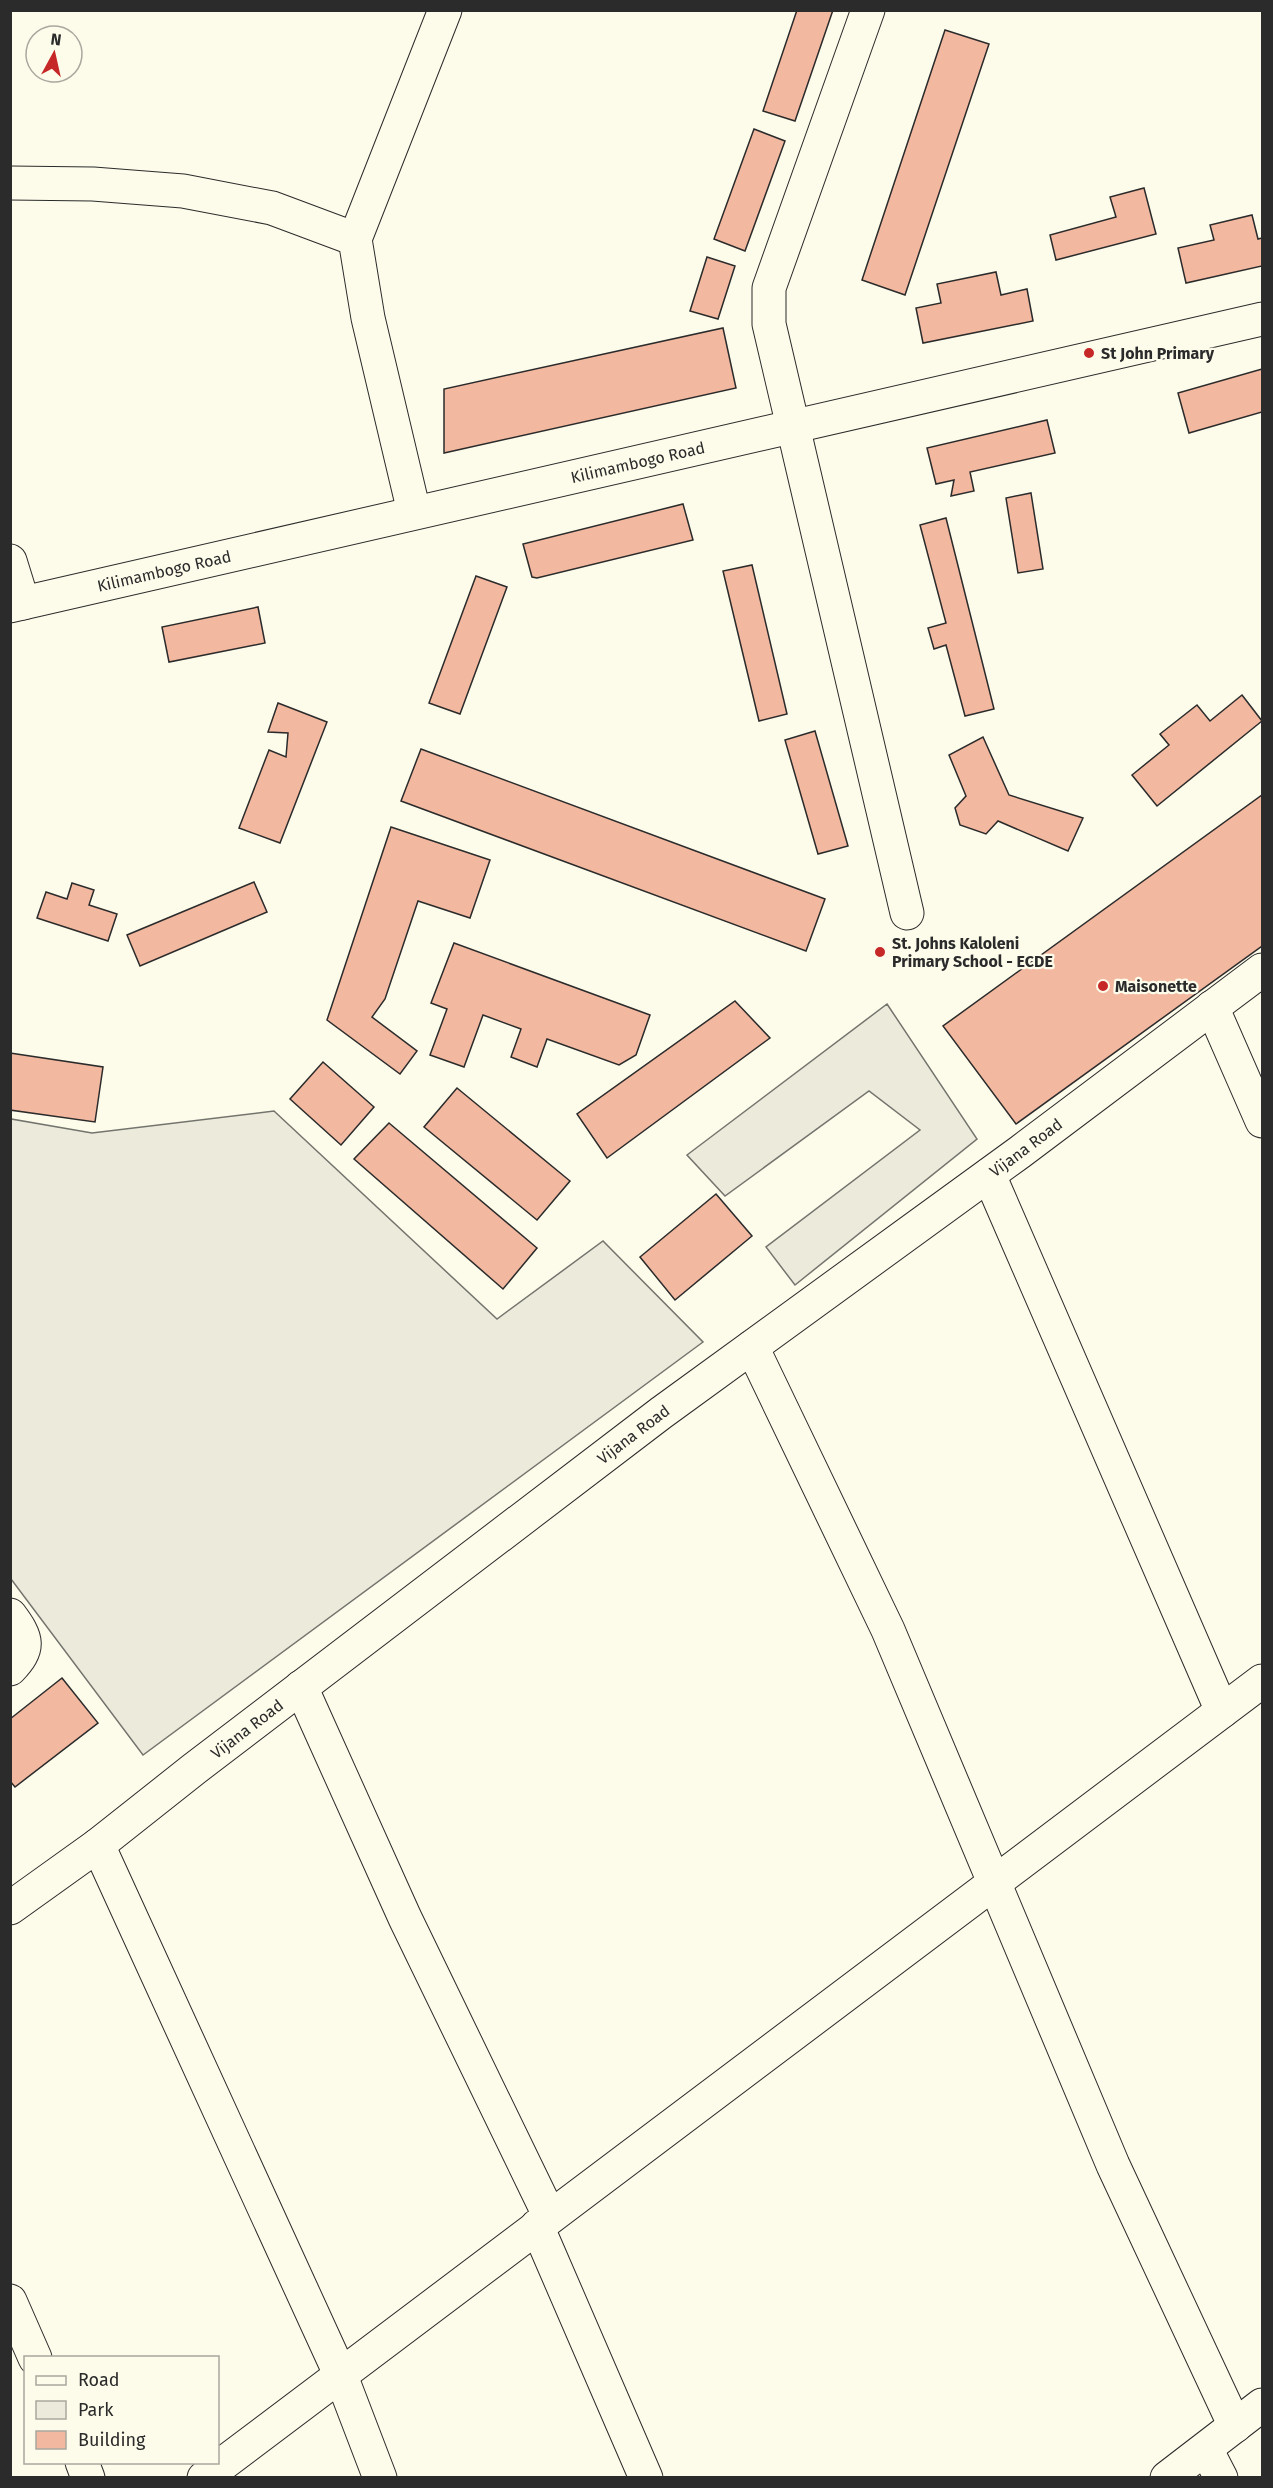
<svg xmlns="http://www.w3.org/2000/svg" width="1273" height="2488" font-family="'Fira Sans',sans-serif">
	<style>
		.green { fill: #ecebdb; stroke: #74746e; stroke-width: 1.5 }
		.building { fill: #f2b8a0; stroke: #2b2b2b; stroke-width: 1.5 }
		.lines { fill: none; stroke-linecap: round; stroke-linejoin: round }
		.street-casing { stroke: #2b2b2b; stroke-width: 35 }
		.street { stroke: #fdfbea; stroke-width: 33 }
		.poi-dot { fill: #c62828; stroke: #fdfbea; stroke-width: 2 }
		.labels { text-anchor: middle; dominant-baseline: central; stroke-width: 4.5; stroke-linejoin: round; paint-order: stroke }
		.poi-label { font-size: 16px; font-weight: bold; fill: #2b2b2b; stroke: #fdfbea; text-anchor: start }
		.street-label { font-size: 16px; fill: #2b2b2b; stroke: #fdfbea }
	</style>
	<rect width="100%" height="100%" fill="#fdfbea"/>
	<g class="green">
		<polygon points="887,1004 977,1139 795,1285 766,1247 920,1130 869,1091 725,1196 687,1155"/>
		<polygon points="274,1111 497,1319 603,1241 703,1342 143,1755 11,1579 11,1119 92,1133"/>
	</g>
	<g class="building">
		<polygon points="797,10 833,10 795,121 763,111"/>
		<polygon points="945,30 989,44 905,295 862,280"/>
		<polygon points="754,129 785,141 745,251 714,239"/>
		<polygon points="1144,188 1156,234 1056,260 1050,235 1116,217 1110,197"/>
		<polygon points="1252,215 1258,239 1262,238 1262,266 1186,283 1178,248 1214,240 1210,225"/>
		<polygon points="707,257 735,266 718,319 690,311"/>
		<polygon points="996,272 1001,295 1027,289 1033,321 923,343 916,308 941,303 937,284"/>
		<polygon points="723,328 736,388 444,453 444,389"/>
		<polygon points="1262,369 1262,412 1189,433 1178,393"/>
		<polygon points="1047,420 1055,453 970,472 974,491 951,496 954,480 936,484 927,448"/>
		<polygon points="1031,493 1043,569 1018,573 1006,498"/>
		<polygon points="683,504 693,540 537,578 532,577 523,544"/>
		<polygon points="946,518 994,709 965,716 946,645 934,649 928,628 946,623 920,525"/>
		<polygon points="752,565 787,714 759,721 723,571"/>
		<polygon points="476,576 507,587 460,714 429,703"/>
		<polygon points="258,607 265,643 169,662 162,627"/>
		<polygon points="1242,695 1262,721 1157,806 1132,775 1169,745 1160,734 1197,705 1210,721"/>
		<polygon points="278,703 327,722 280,843 239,828 269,750 286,757 288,733 268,732"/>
		<polygon points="815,731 848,846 818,854 785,740"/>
		<polygon points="983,737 1009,795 1083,818 1068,851 998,821 986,834 960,825 955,808 966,796 949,755"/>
		<polygon points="421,749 825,899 806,951 401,801"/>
		<polygon points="1262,795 1262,946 1016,1124 943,1026"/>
		<polygon points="391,827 490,860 470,918 418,901 385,999 372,1017 417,1051 400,1074 327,1020"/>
		<polygon points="254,882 267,912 140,966 127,935"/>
		<polygon points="72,883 94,890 89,905 117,914 108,941 37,918 46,892 67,899"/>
		<polygon points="454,943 650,1015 636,1055 619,1065 547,1039 537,1067 511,1057 521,1029 483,1015 464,1067 430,1055 447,1009 431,1003"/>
		<polygon points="735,1001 770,1038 607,1158 577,1114"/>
		<polygon points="10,1053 103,1067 95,1122 10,1110"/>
		<polygon points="323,1062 374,1107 341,1145 290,1099"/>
		<polygon points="457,1088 570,1181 537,1220 424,1127"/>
		<polygon points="389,1123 537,1248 503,1289 354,1159"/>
		<polygon points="716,1194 752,1236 675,1300 640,1257"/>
		<polygon points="62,1678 98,1723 15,1787 10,1781 10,1719"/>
	</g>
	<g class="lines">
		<defs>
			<g id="street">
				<polyline points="868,10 769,288 769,324 907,913"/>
				<polyline points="10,183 93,184 183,191 272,208 355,239 368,318 414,512"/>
				<polyline points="355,239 445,10"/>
				<polyline points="10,561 23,603"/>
				<path id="s1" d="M10 606 1262 319"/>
				<polyline points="1212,1007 1262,1121"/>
				<polyline points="989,1175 1222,1711"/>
				<polyline points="752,1347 888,1630 1113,2165 1235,2426"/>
				<path d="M10 1615C28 1639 30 1648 10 1669"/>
				<polyline points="301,1687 405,1918 550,2217"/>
				<polyline points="98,1845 341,2376 380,2478"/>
				<path id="s2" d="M10 1908 98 1845 194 1769 661 1413 1020 1152 1262 970"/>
				<polyline points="537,2226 646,2478"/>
				<polyline points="10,2301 35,2358"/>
				<polyline points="1206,2449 1221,2478"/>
				<polyline points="82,2462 88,2478"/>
				<polyline points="204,2478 1262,1681"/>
				<polyline points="1167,2478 1262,2405"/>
			</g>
		</defs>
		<use href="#street" class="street-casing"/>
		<use href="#street" class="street"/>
	</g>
	<g class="poi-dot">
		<circle cx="1089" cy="353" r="6"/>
		<circle cx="880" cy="952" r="6"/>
		<circle cx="1103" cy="986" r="6"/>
	</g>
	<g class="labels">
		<g class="poi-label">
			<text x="1101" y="353">St John Primary</text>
			<text x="892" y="943">St. Johns Kaloleni<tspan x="892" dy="18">Primary School - ECDE</tspan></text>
			<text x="1115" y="986">Maisonette</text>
		</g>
		<g class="street-label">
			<text stroke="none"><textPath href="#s1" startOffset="644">Kilimambogo Road</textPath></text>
			<text stroke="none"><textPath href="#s1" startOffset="158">Kilimambogo Road</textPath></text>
			<text stroke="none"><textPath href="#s2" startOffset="1269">Vijana Road</textPath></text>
			<text stroke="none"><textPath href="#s2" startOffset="783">Vijana Road</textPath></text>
			<text stroke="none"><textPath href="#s2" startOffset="297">Vijana Road</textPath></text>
		</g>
	</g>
	<rect width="1273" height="2488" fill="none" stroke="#2b2b2b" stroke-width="24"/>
	<rect x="24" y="2356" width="195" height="108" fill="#fdfbea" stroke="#a9a89e" stroke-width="1.5"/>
	<rect x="36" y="2376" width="30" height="9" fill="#fdfbea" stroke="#a9a89e" stroke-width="1.5"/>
	<text x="78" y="2386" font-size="18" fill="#2b2b2b">Road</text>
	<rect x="36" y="2401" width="30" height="18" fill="#ecebdb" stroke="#a9a89e" stroke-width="1.5"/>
	<text x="78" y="2416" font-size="18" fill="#2b2b2b">Park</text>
	<rect x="36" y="2431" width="30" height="18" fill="#f2b8a0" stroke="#a9a89e" stroke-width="1.5"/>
	<text x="78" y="2446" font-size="18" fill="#2b2b2b">Building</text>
	<g transform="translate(54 54) rotate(8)"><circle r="28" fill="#fdfbea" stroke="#a9a89e" stroke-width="1.5"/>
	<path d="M0-4.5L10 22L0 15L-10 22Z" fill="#c62828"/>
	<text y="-9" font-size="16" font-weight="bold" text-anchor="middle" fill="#2b2b2b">N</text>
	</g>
</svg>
